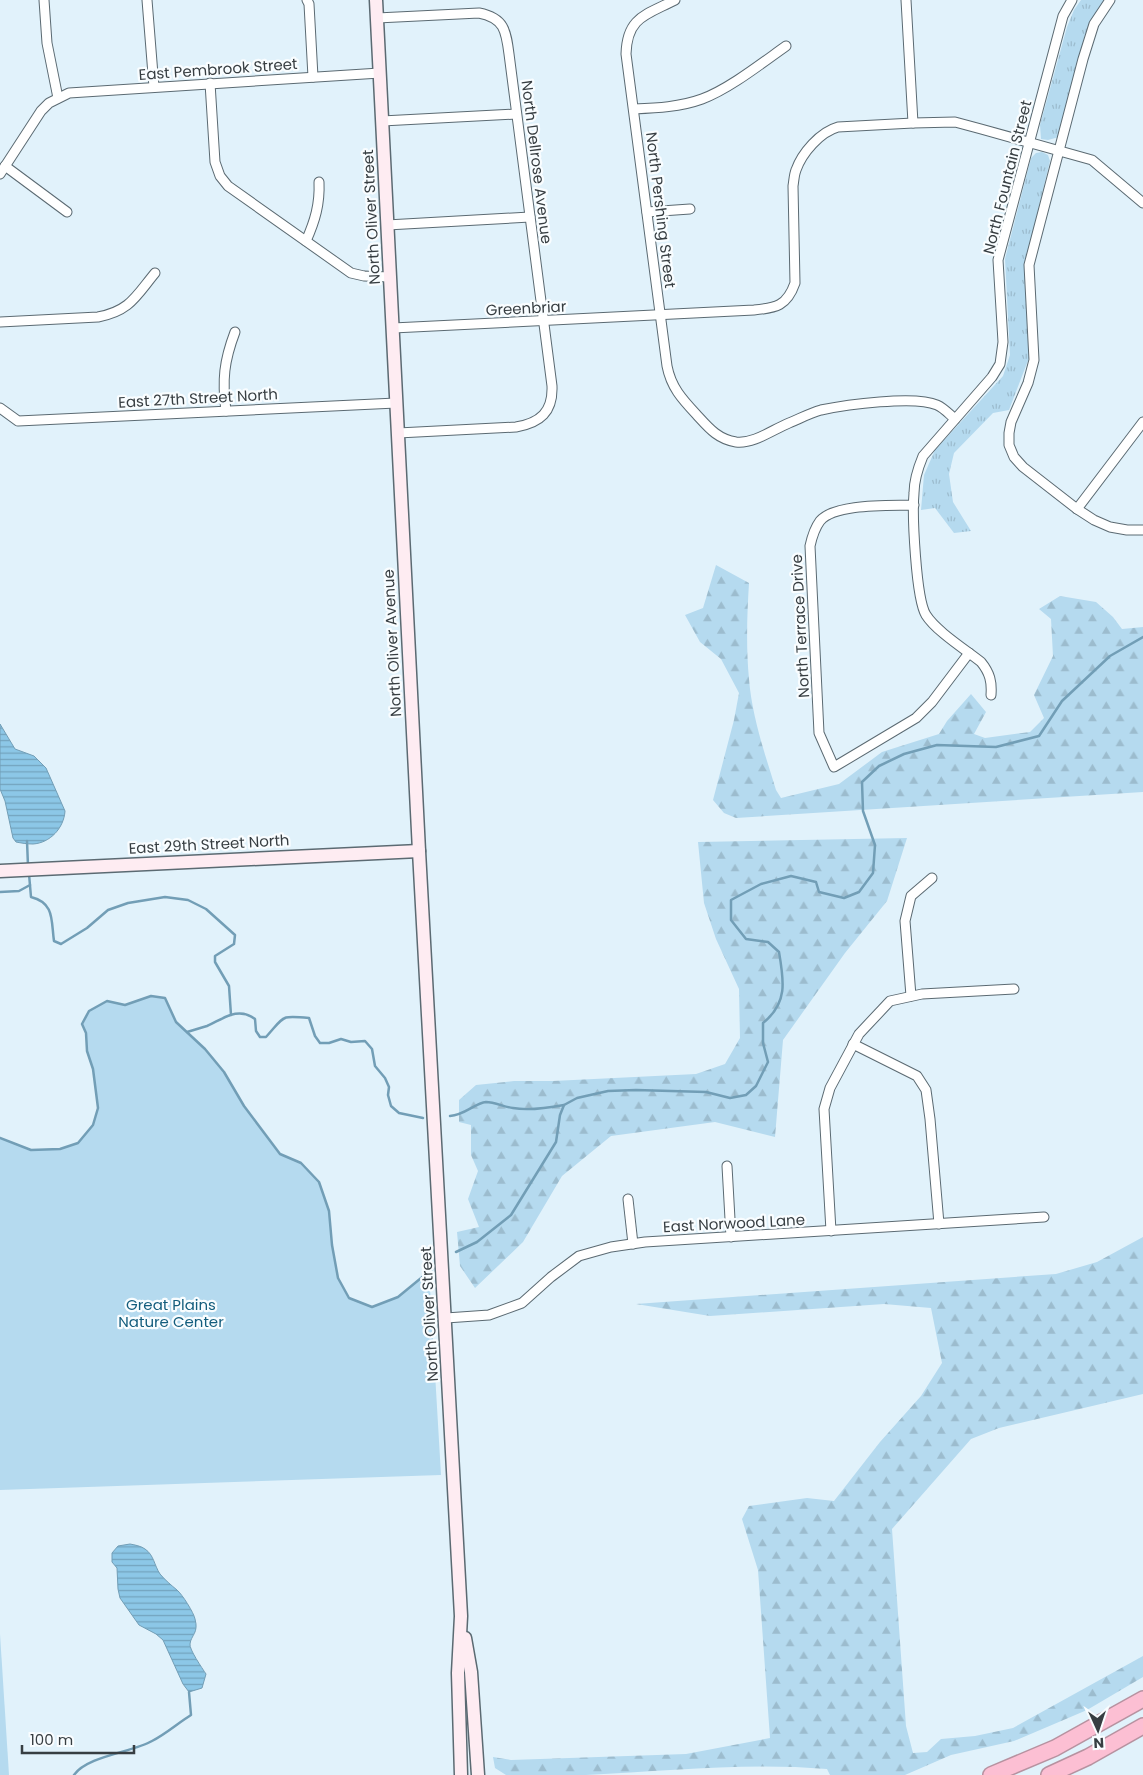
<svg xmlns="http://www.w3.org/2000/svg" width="1143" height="1775" font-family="Poppins,sans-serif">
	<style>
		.grass { fill: url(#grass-tufts) }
		.forest { fill: url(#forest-firs) }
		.park { fill: #b5daef }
		.water { fill: url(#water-rules); stroke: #729eb6 }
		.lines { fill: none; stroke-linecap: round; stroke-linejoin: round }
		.stream { stroke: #729eb6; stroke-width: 2.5 }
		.street-casing { stroke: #5b6a72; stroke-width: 11 }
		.secondary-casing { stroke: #5b6a72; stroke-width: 15 }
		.highway-casing { stroke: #b792a0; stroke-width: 18 }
		.street { stroke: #fff; stroke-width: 9 }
		.secondary { stroke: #feecf2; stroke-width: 12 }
		.highway { stroke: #fcbfd3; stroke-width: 15 }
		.labels { text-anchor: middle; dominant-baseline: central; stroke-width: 4.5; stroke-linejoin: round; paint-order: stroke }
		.street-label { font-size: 15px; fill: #373e42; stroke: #f9fdff }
		.park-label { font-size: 15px; fill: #135d7d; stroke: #f9fdff }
	</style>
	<defs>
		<pattern id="grass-tufts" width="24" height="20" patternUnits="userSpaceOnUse" patternTransform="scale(1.25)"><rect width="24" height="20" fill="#b5daef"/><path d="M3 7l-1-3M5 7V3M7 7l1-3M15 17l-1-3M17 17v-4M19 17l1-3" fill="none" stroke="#9cbcce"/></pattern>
		<pattern id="forest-firs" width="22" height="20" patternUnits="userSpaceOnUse" patternTransform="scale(1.25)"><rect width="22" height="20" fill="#b5daef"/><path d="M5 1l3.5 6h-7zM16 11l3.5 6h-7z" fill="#9cbcce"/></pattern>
		<pattern id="water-rules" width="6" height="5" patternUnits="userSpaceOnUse" patternTransform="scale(1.25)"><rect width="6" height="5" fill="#8cc7e7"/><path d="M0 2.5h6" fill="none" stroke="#73a3bd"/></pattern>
	</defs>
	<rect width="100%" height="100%" fill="#e1f2fb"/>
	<g class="grass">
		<polygon points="1081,0 1106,0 1085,34 1059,137 1048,140 1041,139 1040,125 1067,27 1074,10"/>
		<polygon points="1042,152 1048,155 1050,161 1025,264 1029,358 1009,410 993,413 954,453 949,474 953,502 971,531 954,533 935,508 921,510 924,475 935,450 1003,376 1010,355 1005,259 1031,158 1036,153"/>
	</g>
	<g class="forest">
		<path d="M716 565 749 583C747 615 746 647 749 679 752 717 765 754 776 790L781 798 839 784 882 752 939 734 947 721 971 694 986 712 974 734 985 738 1030 732 1044 718 1034 695 1053 656 1051 619 1039 609 1060 596 1096 602 1113 617 1122 629 1143 627V792L736 818 724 813 713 800 734 720 739 693 721 659 700 642 685 615 703 608Z"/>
		<polygon points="907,838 887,901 845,953 783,1040 775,1137 715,1122 611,1136 562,1176 523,1242 475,1288 460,1266 457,1232 479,1227 468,1199 478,1171 471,1155 471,1125 459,1122 459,1100 476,1085 514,1081 553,1081 696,1074 725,1064 740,1038 739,989 716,939 704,903 698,842"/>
		<path d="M1143 1237V1394L999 1428 971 1439 892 1529 906 1726 913 1753 927 1752 941 1739 975 1736 1013 1728 1143 1656V1677L1087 1710 1014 1741 951 1755 905 1775H830L827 1769C747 1762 667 1771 586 1775 559 1775 532 1775 506 1775L495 1768 493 1757 511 1760 686 1754 770 1738 758 1570 742 1519 749 1506 807 1498 834 1501 880 1442 921 1396 942 1363 931 1308 884 1304 710 1316 636 1304 1056 1274 1097 1262Z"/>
	</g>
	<g class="park">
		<polygon points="151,996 165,998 176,1023 205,1049 224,1072 244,1106 280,1154 301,1163 319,1182 329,1211 332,1245 338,1278 349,1298 373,1307 398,1297 429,1271 441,1475 0,1490 0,1138 31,1150 60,1149 78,1143 93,1125 98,1108 93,1069 87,1051 86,1033 82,1024 89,1011 107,1001 125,1005"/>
		<polygon points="0,1634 9,1775 0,1775"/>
	</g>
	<g class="water">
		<path d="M0 724 15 749 34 756 46 768 65 811C64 828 50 843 33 844 27 844 21 843 16 842L13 838 5 801 0 789Z"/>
		<path d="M130 1544C135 1545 141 1546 145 1549 154 1555 154 1565 160 1574 165 1580 171 1585 177 1590 182 1594 194 1613 195 1619 199 1633 191 1635 190 1644 189 1649 202 1668 206 1674L202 1688 189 1692 183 1684 163 1640 156 1634 139 1625 120 1598 118 1589 117 1568 112 1562V1553L118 1546Z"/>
	</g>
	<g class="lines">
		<g class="stream">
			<polyline points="27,841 28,866"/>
			<path d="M29 874 31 897C55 903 51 921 54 941L61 944 87 928 108 910 128 903 165 897 188 900 206 909 235 935 234 944 215 956V962L229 986 231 1015"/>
			<polyline points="0,892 19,891 30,885"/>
			<path d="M187 1032C194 1030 200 1028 207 1026 223 1019 238 1006 255 1019L256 1031 260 1037H266C285 1016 280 1015 309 1018L315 1036 320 1043H329L341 1039 351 1042 365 1041 372 1049 375 1066 385 1078 389 1087 388 1095 391 1106 399 1113 423 1118"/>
			<path d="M450 1116C465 1115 475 1103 486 1102 495 1102 504 1107 513 1108 529 1111 548 1108 564 1105"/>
			<polyline points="0,1138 31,1150 60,1149 78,1143 93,1125 98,1108 93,1069 87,1051 86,1033 82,1024 89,1011 107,1001 125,1005 151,996 165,998 176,1022 205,1049 224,1072 244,1106 280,1154 301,1163 319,1182 329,1211 332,1245 338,1278 349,1298 372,1307 398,1297 432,1269"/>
			<path d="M456 1252 477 1242 511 1215 556 1142 560 1115 564 1105 577 1098 608 1091 636 1090 706 1092 730 1098 746 1095 756 1086 768 1062 763 1043V1023C788 1003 784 981 779 952L768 942 746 939 731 920V900L761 884 791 876 816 882 819 892 844 898 859 892 873 873 875 845 863 811 862 782 879 766 904 754 937 745 996 747 1039 736 1062 701 1110 656 1143 637"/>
			<path d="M74 1775C87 1756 133 1752 152 1741 166 1734 178 1723 191 1715L189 1692"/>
		</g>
		<defs>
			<g id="street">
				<polyline points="44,0 47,43 58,98"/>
				<polyline points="147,0 154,87"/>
				<polyline points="307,0 309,4 313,77"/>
				<path d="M675 0C646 15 627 17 626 54L667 366C671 387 682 399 696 414 708 427 717 439 736 442 754 444 772 430 789 423 799 419 810 413 821 410 845 405 915 395 937 405 944 408 950 415 955 419"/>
				<polyline points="906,0 913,123"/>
				<polyline points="1110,0 1094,24 1083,59 1029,265 1034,360 1028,383 1011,422 1009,433 1009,445 1014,457 1023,467 1077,509 1094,520 1110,527 1127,530 1143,530"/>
				<path d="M377 18 479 13C504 18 506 30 509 54L552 386C553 412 540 423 516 427L398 433"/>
				<polyline points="210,83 215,162 220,176 228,186 351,273 364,276 390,277"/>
				<path d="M634 109C657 108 680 107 702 99 729 89 762 63 786 46"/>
				<polyline points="382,121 516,114"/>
				<polyline points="5,166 67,212"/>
				<polyline points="0,174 41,111 49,103 69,93 380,73"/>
				<polyline points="647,212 690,209"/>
				<polyline points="387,225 530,217"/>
				<path d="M306 241C315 221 320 204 319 182"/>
				<path d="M0 322 98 317C130 311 136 296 155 273"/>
				<path d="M393 328 754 310C776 308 787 306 795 283L793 186C794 180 794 175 796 170 802 153 820 132 838 127L913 123 955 122 981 129 1092 160 1143 203"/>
				<polyline points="0,408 18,421 396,403"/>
				<path d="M226 411C222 380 224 361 235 332"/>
				<path d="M914 505C891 506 835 503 820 521 814 529 812 537 810 546L819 733 834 767 916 718 932 702 969 653"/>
				<polyline points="1077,509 1143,422"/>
				<path d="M991 695C992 682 990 673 981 662 966 650 936 631 926 615 916 599 912 515 914 493 914 479 918 468 923 456L992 377 1000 364 1003 342 998 260 1063 16 1072 0"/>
				<polyline points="911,996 905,921 911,896 932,878"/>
				<polyline points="853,1044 917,1076 926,1090 930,1119 939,1224"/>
				<polyline points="727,1166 731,1237"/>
				<polyline points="628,1199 633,1244"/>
				<polyline points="831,1231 824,1109 830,1088 859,1034 890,1001 922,994 1014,989"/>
				<polyline points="446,1318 489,1315 522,1303 551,1277 579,1256 611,1247 645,1242 1044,1217"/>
			</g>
			<g id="secondary">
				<polyline points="376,0 419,851 461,1616 458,1673 461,1775"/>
				<polyline points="0,871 419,851"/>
				<polyline points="465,1638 471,1672 478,1775"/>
			</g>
			<g id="highway">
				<polyline points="991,1775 1055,1748 1143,1699"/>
				<polyline points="1049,1775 1088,1757 1143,1726"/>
			</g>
		</defs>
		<use href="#street" class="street-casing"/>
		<use href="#secondary" class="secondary-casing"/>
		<use href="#highway" class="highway-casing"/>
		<use href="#street" class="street"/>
		<use href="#secondary" class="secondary"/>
		<use href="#highway" class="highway"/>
	</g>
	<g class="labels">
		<g class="street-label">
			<text transform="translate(218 69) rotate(-4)">East Pembrook Street</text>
			<text transform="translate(537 162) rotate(83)">North Dellrose Avenue</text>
			<text transform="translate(1007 177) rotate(-76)">North Fountain Street</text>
			<text transform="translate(661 210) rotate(83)">North Pershing Street</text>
			<text transform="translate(371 217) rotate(-93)">North Oliver Street</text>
			<text transform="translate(526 308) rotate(-3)">Greenbriar</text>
			<text transform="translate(198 398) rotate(-3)">East 27th Street North</text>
			<text transform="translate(800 626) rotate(-93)">North Terrace Drive</text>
			<text transform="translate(392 643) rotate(-93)">North Oliver Avenue</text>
			<text transform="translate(209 844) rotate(-3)">East 29th Street North</text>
			<text transform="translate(734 1223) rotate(-3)">East Norwood Lane</text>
			<text transform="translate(429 1314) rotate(-93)">North Oliver Street</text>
		</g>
		<g class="park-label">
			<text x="171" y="1304">Great Plains<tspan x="171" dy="17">Nature Center</tspan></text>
		</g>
	</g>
	<g transform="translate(1098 1730) rotate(177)" stroke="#f9fdff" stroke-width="4" paint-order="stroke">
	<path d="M0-4L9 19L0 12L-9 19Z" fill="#373e42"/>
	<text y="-8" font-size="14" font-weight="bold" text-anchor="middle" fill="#373e42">N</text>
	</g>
	<path d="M22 1745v8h112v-8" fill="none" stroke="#373e42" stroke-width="2.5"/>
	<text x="30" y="1745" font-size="15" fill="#373e42" stroke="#f9fdff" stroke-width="4" paint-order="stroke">100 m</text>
</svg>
